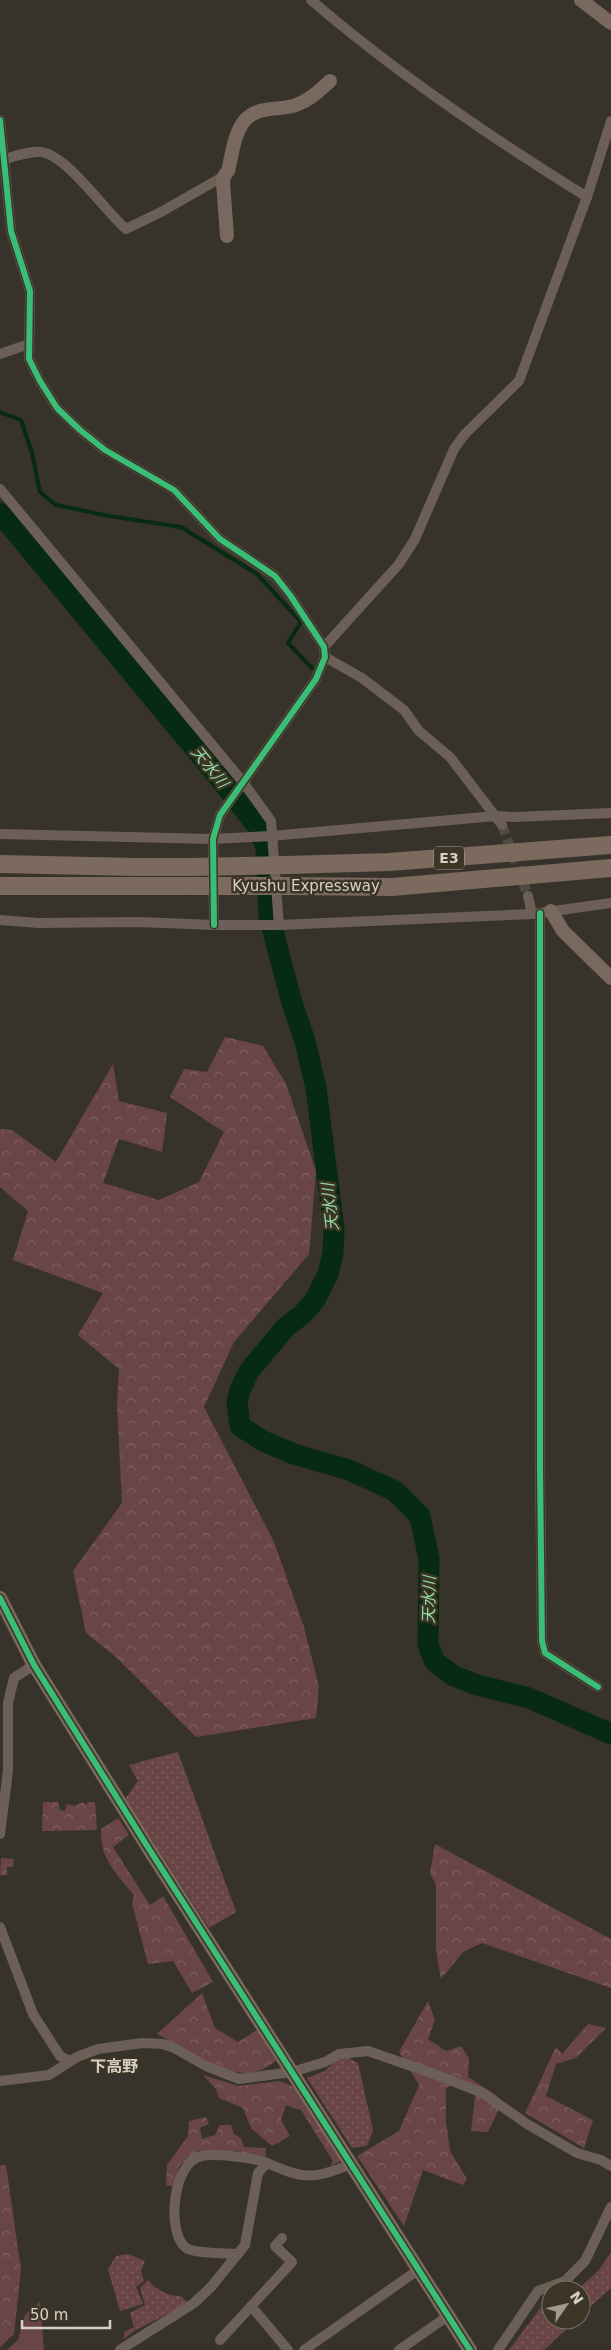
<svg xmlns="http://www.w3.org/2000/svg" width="611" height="2350" font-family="'DejaVu Sans','Noto Sans JP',sans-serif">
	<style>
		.grass { fill: url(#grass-dots) }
		.forest { fill: url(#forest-crowns) }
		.park { fill: #6a4546 }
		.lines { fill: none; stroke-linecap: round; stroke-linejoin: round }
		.stream { stroke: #062a12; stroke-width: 4 }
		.river { stroke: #062a12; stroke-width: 21 }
		.street-tunnel { stroke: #4f4b42; stroke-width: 10; stroke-dasharray: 10 5; stroke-linecap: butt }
		.street { stroke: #6c5f57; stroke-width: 10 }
		.secondary { stroke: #78685e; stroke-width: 14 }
		.highway { stroke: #7c6a5e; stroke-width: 18 }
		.highway-bridge { stroke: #7c6a5e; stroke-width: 18 }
		.cycleway-casing { stroke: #3d3525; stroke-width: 9 }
		.cycleway { stroke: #3abd76; stroke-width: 6 }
		.labels { text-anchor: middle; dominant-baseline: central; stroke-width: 5; stroke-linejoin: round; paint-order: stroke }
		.shield { fill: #3d3525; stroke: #a8a296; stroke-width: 1 }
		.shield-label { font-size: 14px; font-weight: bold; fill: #d6d1c7 }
		.street-label { font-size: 15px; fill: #d6d1c7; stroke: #3d3525 }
		.water-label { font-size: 16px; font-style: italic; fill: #8fdca4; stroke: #3d3525 }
		.neighbourhood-label { font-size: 16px; font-weight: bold; fill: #d6d1c7; stroke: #3d3525 }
	</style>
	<defs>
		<pattern id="grass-dots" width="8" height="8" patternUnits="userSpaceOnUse" patternTransform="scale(1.25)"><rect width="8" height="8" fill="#6a4546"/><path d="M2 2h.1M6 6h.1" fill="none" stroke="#7f5f5f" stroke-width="1.8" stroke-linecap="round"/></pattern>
		<pattern id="forest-crowns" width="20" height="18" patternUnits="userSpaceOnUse" patternTransform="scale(1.25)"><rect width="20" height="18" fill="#6a4546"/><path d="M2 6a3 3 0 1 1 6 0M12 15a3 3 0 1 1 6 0" fill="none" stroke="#7f5f5f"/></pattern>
	</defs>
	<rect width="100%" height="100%" fill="#37332b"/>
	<g class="grass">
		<polygon points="178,1752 236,1912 209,1928 125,1799 138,1781 129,1765"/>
		<polygon points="347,2057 358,2063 373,2130 367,2146 352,2148 307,2078 325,2071 337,2059"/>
		<polygon points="611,2252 611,2288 581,2315 581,2290 577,2290 599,2270"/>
		<polygon points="128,2254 145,2261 141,2271 144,2281 136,2287 143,2304 120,2311 108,2269 116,2256"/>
		<path d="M148 2280C155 2289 170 2297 181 2296L188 2303 134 2331 124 2339V2332L134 2327 130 2313 145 2305 140 2288Z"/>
		<polygon points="551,2305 551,2320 576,2320 544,2350 509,2350 541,2307"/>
	</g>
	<g class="forest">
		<polygon points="225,1037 263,1046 286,1084 316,1171 309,1254 234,1342 204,1407 274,1542 303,1624 319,1686 316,1718 196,1737 117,1658 86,1633 73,1571 122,1503 117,1406 119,1369 78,1335 103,1293 13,1260 28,1211 0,1187 0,1129 12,1130 56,1162 113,1064 119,1101 167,1113 162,1152 119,1139 103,1183 159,1200 199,1182 224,1132 170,1097 184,1069 207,1072"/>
		<polygon points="43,1802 58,1802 60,1810 65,1811 67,1804 75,1806 83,1802 86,1805 88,1802 95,1802 97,1830 42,1831"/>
		<path d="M118 1818 129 1835 113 1847 150 1905 163 1896 213 1982 192 1993 173 1961 148 1964 132 1904 134 1895C116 1873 100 1859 101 1829Z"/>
		<polygon points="435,1844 611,1939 611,1988 482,1943 463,1952 441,1979 436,1950 436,1885 430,1873"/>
		<polygon points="1,1858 14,1859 13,1867 7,1867 7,1875 0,1875"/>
		<path d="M202 1993 215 2028 238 2042 257 2030 276 2061C267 2068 256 2074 243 2073 216 2070 182 2047 157 2034Z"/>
		<polygon points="428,2001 435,2020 428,2039 446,2051 461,2046 469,2058 468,2077 496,2095 499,2109 488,2132 471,2131 475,2096 469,2085 458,2082 446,2088 446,2122 450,2151 467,2179 463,2185 423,2170 404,2226 357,2156 399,2131 419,2085 399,2052"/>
		<polygon points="588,2024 606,2028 576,2058 556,2064 546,2096 593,2120 584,2148 525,2113 556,2047 562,2054"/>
		<polygon points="203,2075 238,2086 280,2081 297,2088 339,2157 340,2162 331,2165 333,2161 301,2110 286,2105 281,2120 290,2136 272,2146 251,2128 243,2108 219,2098 216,2089"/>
		<polygon points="206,2117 209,2124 200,2128 202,2139 215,2135 220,2125 231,2125 234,2134 241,2138 244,2147 266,2148 265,2159 256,2159 237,2151 198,2151 179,2166 174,2187 166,2185 167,2165 188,2136 189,2121"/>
		<polygon points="6,2165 21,2270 14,2334 0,2347 0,2166"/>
	</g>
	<polygon class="park" points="40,2302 44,2350 7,2350 18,2340 25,2315"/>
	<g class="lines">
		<polyline class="stream" points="0,412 21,420 32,453 40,492 56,505 109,516 181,527 257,574 301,622 288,643 312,668"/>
		<polyline class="river" points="0,513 220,779 258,827 266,848 269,916 292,1003 305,1041 316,1088 334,1229 333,1253 328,1274 315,1300 303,1314 286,1327 249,1371 240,1390 237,1402 240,1426 263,1441 294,1454 349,1470 395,1491 420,1516 429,1559 428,1645 435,1662 454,1676 477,1685 529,1698 611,1734"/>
		<polyline class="street-tunnel" points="502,825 528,896"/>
		<g class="street">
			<path d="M311 0C397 74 490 137 587 197"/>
			<polyline points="0,120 11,231 30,291 29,359 40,381 57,408 80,430 105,450 174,490 220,539 275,576 290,595 324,647 325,657 316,679 220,815 213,839 214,925"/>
			<path d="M3 160C15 156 28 151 41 152 67 155 104 210 126 229L161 212 224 176"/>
			<polyline points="0,354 29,344"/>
			<polyline points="0,489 243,782 271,821 279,925"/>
			<polyline points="324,647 399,564 415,539 454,449 465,434 519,381 587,197 611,121"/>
			<polyline points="325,657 362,678 404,710 419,731 450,757 502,825"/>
			<polyline points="0,834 213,839 271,836 496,816 514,817 611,813"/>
			<polyline points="528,896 532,914"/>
			<polyline points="540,913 540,1468 542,1641 545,1653 598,1687"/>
			<polyline points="0,920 38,923 138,922 214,925 279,925 532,914 611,903"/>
			<polyline points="0,1834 8,1771 8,1703 14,1678 34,1665"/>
			<polyline points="0,1927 33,2014 60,2056 70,2061"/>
			<polyline points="0,2081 49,2075 77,2057 98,2049 142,2043 163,2044 174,2048 206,2066 239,2079 292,2072 325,2062 339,2054 368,2051 434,2074 483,2093 527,2124 577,2153 601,2160 611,2166"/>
			<path d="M238 2254C226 2253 192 2254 185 2247 166 2230 173 2161 202 2156 215 2153 255 2158 267 2163"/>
			<polyline points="251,2306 288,2350"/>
			<polyline points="220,2340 292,2262 275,2246 282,2238"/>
			<path d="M120 2350 194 2303 211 2287 245 2245 258 2173 267 2163C303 2179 314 2180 351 2164"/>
			<polyline points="304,2350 418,2270"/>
			<polyline points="399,2350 448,2316"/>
			<polyline points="498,2350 538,2291 565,2281 585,2261 611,2207"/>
		</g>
		<g class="secondary">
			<polyline points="581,0 611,23"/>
			<path d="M227 236 223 182 224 176 228 171C232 155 234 133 245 120 259 105 279 111 296 105 310 100 320 90 330 81"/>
			<polyline points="551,911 563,931 611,978"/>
			<polyline points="0,1598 34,1665 149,1849 470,2350"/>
		</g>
		<g class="highway">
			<polyline points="0,864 136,867 189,867"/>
			<polyline points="287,865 389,862 611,845"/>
			<polyline points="0,886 189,886"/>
			<polyline points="287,886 392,887 611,868"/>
		</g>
		<g class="highway-bridge">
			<polyline points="189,867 287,865"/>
			<polyline points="189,886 287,886"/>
		</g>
		<defs>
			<g id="cycleway">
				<polyline points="0,120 11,231 30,291 29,359 40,381 57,408 80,430 105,450 174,490 220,539 275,576 290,595 324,647 325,657 316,679 220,815 213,839 214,925"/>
				<polyline points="540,913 540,1468 542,1641 545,1653 598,1687"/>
				<polyline points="0,1598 34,1665 149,1849 470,2350"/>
			</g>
		</defs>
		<use href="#cycleway" class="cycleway-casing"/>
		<use href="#cycleway" class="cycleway"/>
	</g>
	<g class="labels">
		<rect class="shield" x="434" y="846.5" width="30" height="23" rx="4"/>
		<g class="shield-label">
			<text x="449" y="858">E3</text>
		</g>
		<g class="street-label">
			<text x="306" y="886">Kyushu Expressway</text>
		</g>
		<g class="water-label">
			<text transform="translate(210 767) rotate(51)">天水川</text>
			<text transform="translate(330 1207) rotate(-96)">天水川</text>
			<text transform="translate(429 1600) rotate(-89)">天水川</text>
		</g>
		<g class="neighbourhood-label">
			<text x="114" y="2066">下高野</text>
		</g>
	</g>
	<g transform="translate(566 2305) rotate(56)"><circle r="24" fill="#3d3525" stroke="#7a7366"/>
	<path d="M0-4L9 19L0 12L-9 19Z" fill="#9e9a90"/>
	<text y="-8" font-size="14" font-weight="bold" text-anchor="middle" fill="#d6d1c7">N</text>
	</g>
	<path d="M22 2320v8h88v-8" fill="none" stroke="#d6d1c7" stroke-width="2.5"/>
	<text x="30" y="2320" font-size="15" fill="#d6d1c7" stroke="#3d3525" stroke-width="4" paint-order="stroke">50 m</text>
</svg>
